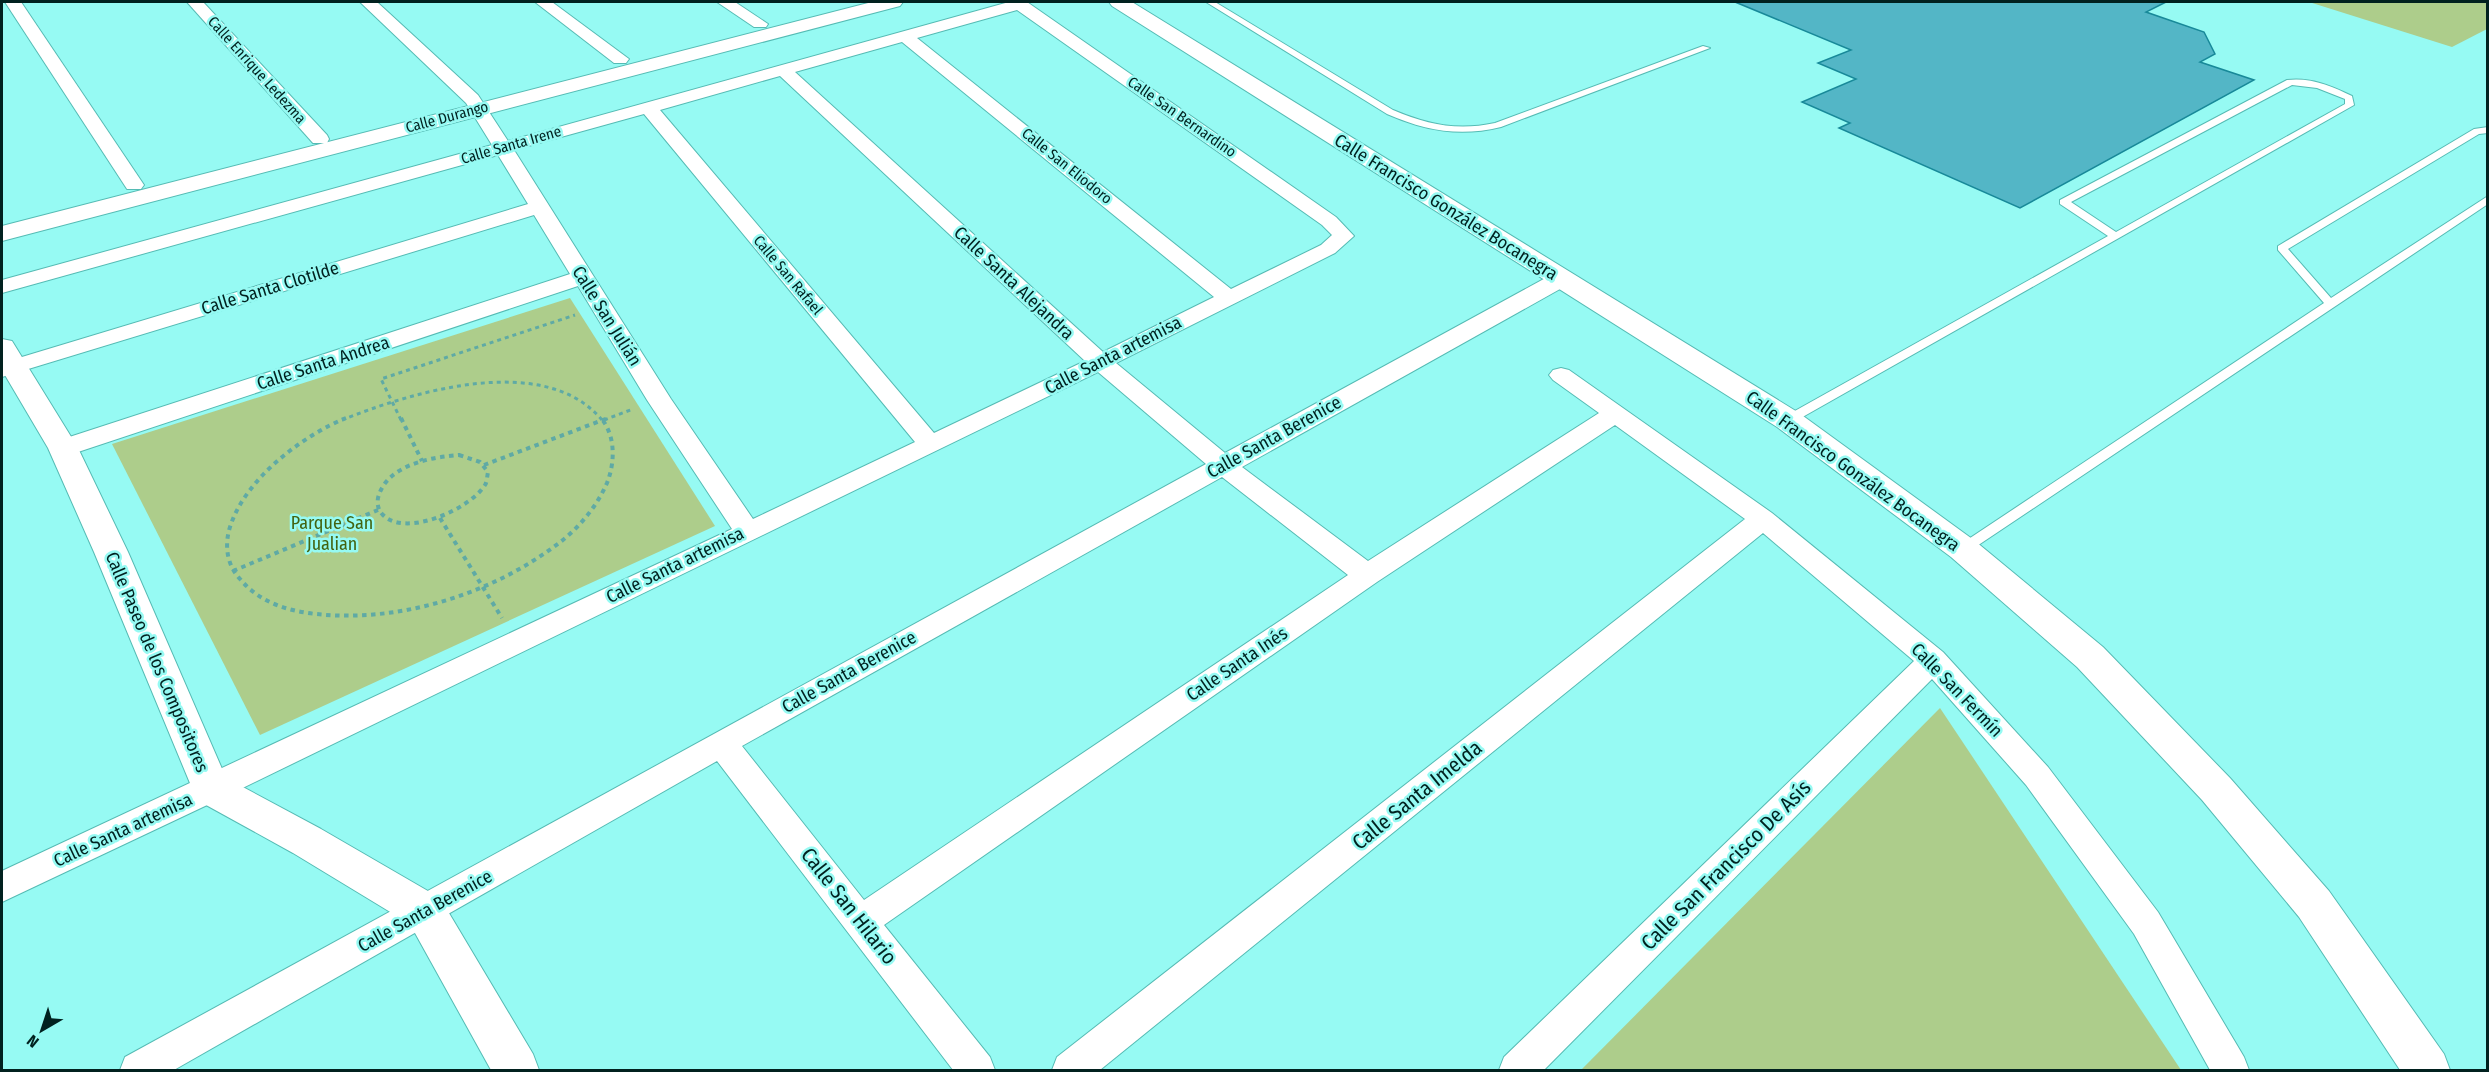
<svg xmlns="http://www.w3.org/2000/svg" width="2489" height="1072" font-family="'Fira Sans Condensed',sans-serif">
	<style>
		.green { fill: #adcd8b }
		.building { fill: #53b6c6; stroke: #188999; stroke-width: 1.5 }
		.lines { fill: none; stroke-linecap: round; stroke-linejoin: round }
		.lane-casing { stroke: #55bbb4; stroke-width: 2 }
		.street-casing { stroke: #55bbb4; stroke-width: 2 }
		.secondary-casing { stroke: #55bbb4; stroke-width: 2 }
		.path-far1 { stroke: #5faaa5; stroke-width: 3; stroke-dasharray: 4 4; stroke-linecap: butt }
		.path { stroke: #5faaa5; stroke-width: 4; stroke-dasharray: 4.5 4.5; stroke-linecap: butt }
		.lane { fill: #fff; fill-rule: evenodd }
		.street { fill: #fff; fill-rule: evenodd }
		.secondary { fill: #fff; fill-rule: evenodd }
		.labels { text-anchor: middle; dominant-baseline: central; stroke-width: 5; stroke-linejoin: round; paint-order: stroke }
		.far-street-label { font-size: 15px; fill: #01211f; stroke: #96faf3 }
		.street-label { font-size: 18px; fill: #01211f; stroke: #96faf3 }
		.park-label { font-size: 18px; fill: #426310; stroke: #96faf3 }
		.near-street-label { font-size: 21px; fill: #01211f; stroke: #96faf3 }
	</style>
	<rect width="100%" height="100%" fill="#96faf3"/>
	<g class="green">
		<polygon points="2309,2 2487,2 2487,29 2452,47"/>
		<polygon points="570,298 715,526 260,735 112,444"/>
		<polygon points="1940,708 2181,1070 1581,1070"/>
	</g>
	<polygon class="building" points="1735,2 2166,2 2146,12 2204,32 2215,54 2200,62 2254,80 2020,208 1839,128 1850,123 1802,102 1856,79 1818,63 1851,50"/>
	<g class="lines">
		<defs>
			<g id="lane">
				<path d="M1206 2H1215L1393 110C1428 125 1458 131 1495 123L1703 46 1710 48 1501 127C1460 137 1426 131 1387 114Z"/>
				<path d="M2287 80C2310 77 2332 86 2352 96L2354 105 1792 423H1784L1782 420 1784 417 2108 236 2060 204V200ZM2292 85 2317 88 2345 99V104L2116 232 2071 202Z"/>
				<polygon points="2488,127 2488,133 2479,134 2288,249 2331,298 2488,196 2488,204 1968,552 1958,552 1956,549 1958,546 2324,303 2278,250 2278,246 2474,129"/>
			</g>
			<g id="street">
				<polygon points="5,2 21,2 144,185 141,189 127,189"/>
				<polygon points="187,2 203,2 327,135 329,139 327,143 313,143"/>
				<path d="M360 2H377L478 95 508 141 1009 2H1027L1336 217 1354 236 1335 253 1116 363 1225 453 1553 274 1561 273 1569 274 1572 279 1569 284 1242 467 1368 561 1599 413 1553 380 1549 375 1553 370 1561 368 1569 370 1772 513 1943 652 2048 767 2158 912 2244 1057 2249 1070H2210L2134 934 2026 785 1932 679 1544 1070H1499L1504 1057 1914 661 1763 533 1100 1070H1052L1057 1057 1745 519 1615 425 1377 582 884 925 990 1057 995 1070H953L717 761 174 1070H120L125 1057 1206 464 1098 372 222 798 2 902V871L732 529 647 400 578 286 72 454 63 456 54 454 50 448 54 442 570 274 534 215 2 377V363L528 204 498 155 2 293V280L492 145 466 103ZM1017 10 1322 225 1332 235 1321 245 1231 289 917 38ZM902 42 1214 297 1103 352 795 72ZM780 76 1085 361 934 433 660 110ZM644 114 915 442 753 519 671 399 514 150ZM1222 477 1348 575 864 900 742 746Z"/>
				<polygon points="535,2 552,2 629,59 626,63 614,63"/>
				<polygon points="717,2 735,2 768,24 766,27 754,27"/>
			</g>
			<g id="secondary">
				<polygon points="872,2 903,2 900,6 2,241 2,226"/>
				<polygon points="1109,2 1132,2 1799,413 1975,541 2103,647 2230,778 2329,891 2444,1054 2450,1070 2400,1070 2299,917 2202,800 2077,667 1951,557 1777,427 1112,6"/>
				<polygon points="2,339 12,341 78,448 128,552 226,778 321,829 440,898 533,1054 539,1070 491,1070 410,924 293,853 197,800 94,552 48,448 2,370"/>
			</g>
		</defs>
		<use href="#lane" class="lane-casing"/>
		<use href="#street" class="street-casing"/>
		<use href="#secondary" class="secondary-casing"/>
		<g class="path-far1">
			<path d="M342 420C412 392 544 351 602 420"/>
			<polyline points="401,420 381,379 575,315"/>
			<polyline points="604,420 633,409"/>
		</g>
		<g class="path">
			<path d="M346 418C302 436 247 478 231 524 224 543 226 564 240 579 259 602 287 611 316 614 400 623 492 594 559 543 579 528 597 506 607 483 615 463 616 436 601 418"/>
			<polyline points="401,418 422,461"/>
			<path d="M459 455 480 462 488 472C487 477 487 482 485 485 470 509 406 538 383 515 378 510 377 504 378 498 386 465 431 457 459 455Z"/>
			<polyline points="484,465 608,418"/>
			<polyline points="440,518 502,618"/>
			<polyline points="233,571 378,510"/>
		</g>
		<use href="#lane" class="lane"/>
		<use href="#street" class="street"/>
		<use href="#secondary" class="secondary"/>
	</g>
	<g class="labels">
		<g class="far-street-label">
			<text transform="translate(257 70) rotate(48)">Calle Enrique Ledezma</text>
			<text transform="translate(447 117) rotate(-15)">Calle Durango</text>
			<text transform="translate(1182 117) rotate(35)">Calle San Bernardino</text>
			<text transform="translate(511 145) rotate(-16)">Calle Santa Irene</text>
			<text transform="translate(1067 166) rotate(39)">Calle San Eliodoro</text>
			<text transform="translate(788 275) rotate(50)">Calle San Rafael</text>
		</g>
		<g class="street-label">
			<text transform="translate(1446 207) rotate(32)">Calle Francisco González Bocanegra</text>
			<text transform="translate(1014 283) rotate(43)">Calle Santa Alejandra</text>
			<text transform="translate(270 288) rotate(-17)">Calle Santa Clotilde</text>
			<text transform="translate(607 316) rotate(58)">Calle San Julián</text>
			<text transform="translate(1113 355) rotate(-27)">Calle Santa artemisa</text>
			<text transform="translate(323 363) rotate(-18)">Calle Santa Andrea</text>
			<text transform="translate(1274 437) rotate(-29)">Calle Santa Berenice</text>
			<text transform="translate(1853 471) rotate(36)">Calle Francisco González Bocanegra</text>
			<text transform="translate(675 565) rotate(-26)">Calle Santa artemisa</text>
			<text transform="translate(157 662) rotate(67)">Calle Paseo de los Compositores</text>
			<text transform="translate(1237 664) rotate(-34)">Calle Santa Inés</text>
			<text transform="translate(849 672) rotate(-29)">Calle Santa Berenice</text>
			<text transform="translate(1957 690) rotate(46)">Calle San Fermín</text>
			<text transform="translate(123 830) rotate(-25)">Calle Santa artemisa</text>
			<text transform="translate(425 911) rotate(-29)">Calle Santa Berenice</text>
		</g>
		<g class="park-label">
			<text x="332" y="523">Parque San<tspan x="332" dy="21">Jualian</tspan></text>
		</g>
		<g class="near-street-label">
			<text transform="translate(1417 795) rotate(-39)">Calle Santa Imelda</text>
			<text transform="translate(1726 865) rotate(-45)">Calle San Francisco De Asís</text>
			<text transform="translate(849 906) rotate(52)">Calle San Hilario</text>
		</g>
	</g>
	<rect width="2489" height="1072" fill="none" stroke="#01211f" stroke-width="6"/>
	<g transform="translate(42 1030) rotate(219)" stroke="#96faf3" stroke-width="4.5" paint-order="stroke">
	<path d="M0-4.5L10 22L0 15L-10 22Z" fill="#01211f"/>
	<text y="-9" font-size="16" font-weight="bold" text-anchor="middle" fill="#01211f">N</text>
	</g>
</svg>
